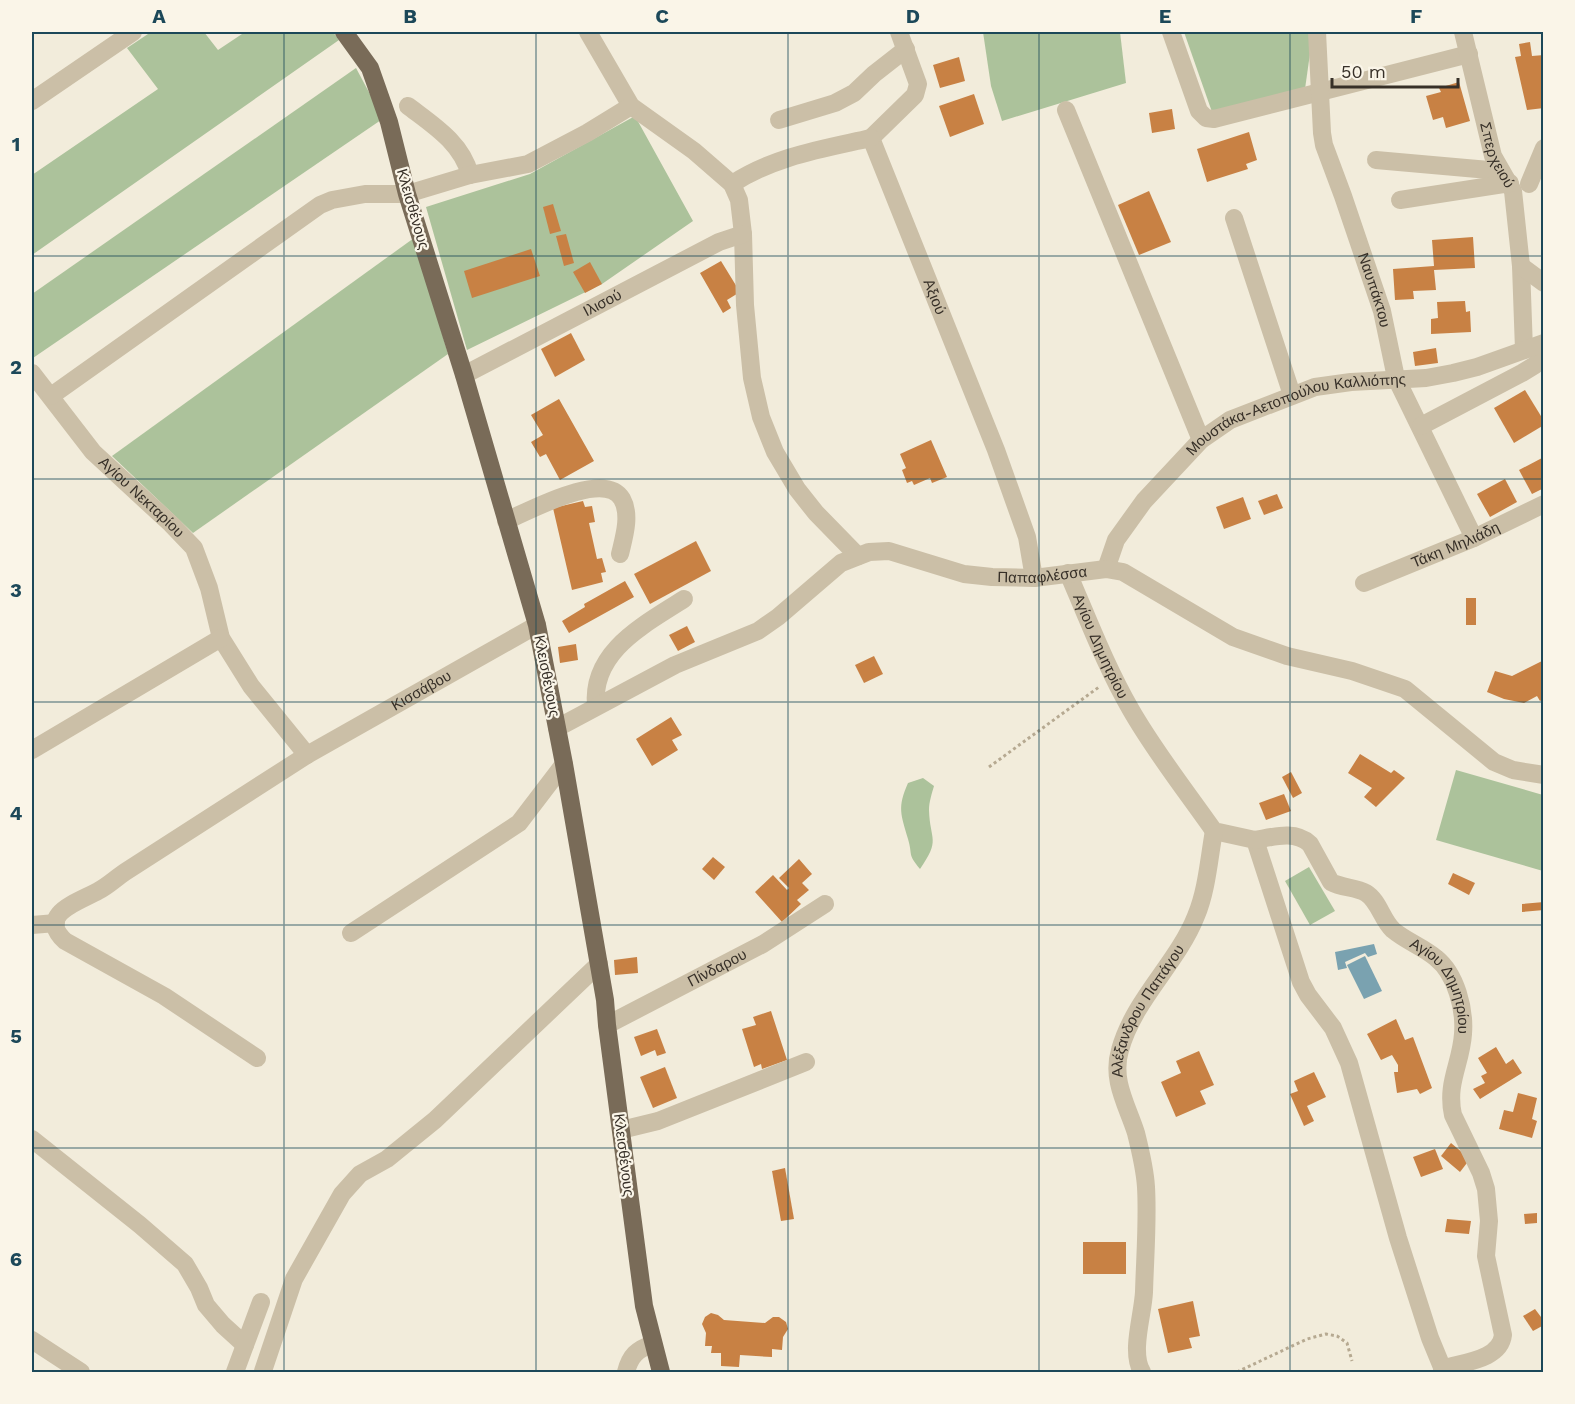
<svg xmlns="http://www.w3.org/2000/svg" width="1575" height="1404" font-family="'Work Sans',sans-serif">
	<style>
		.green { fill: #acc29b }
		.water { fill: #7aa2b0 }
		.building { fill: #c88144 }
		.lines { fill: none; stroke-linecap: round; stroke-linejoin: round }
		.path { stroke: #b6a991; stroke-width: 3; stroke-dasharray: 3 3; stroke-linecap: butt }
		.minor { stroke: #cbbfa7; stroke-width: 18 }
		.major { stroke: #796b58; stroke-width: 18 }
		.grid { fill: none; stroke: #1c4859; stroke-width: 1.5; stroke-opacity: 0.55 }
		.labels { text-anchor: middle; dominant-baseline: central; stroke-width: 4.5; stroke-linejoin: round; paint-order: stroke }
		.street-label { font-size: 15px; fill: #373028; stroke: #faf5e8 }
		.neatline { fill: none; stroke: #1c4859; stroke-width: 2 }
		.grid-label { font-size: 20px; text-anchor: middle; font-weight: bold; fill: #1c4859 }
	</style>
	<rect width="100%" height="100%" fill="#f2ecdb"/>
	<g class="green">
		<polygon points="151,32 204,32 218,50 245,32 333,32 339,40 32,255 32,175 158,89 127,48"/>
		<polygon points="983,32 1120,32 1126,83 1002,121 991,86"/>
		<polygon points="1184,32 1313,32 1305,89 1212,112"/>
		<polygon points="356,68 371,96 381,120 33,358 32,357 32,294"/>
		<polygon points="635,116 693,221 602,284 467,350 426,207 530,174"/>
		<polygon points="414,238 448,354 193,533 112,456"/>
		<polygon points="1456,770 1543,795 1543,871 1436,840"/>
		<path d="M923 778 934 786C932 793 929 802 929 810 930 841 941 839 920 869 907 853 913 856 908 839 901 814 897 808 908 783Z"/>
		<polygon points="1309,867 1335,911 1310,925 1285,881"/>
	</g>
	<g class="water">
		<polygon points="1374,944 1377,954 1368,957 1365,953 1345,962 1347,968 1338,970 1335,952"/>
		<polygon points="1365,956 1382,991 1364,999 1347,965"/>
	</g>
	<g class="building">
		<polygon points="1530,42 1532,56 1544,55 1544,108 1527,110 1515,57 1521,56 1519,44"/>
		<polygon points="959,57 965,81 940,88 933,65"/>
		<polygon points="1459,82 1470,121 1446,128 1443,117 1433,120 1426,96 1441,92 1439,88"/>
		<polygon points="974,94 984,124 950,137 939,106"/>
		<polygon points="1172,109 1175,129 1152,133 1149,113"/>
		<polygon points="1249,132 1257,160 1246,164 1248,169 1207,182 1197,149"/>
		<polygon points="1149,191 1171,242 1139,255 1118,205"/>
		<polygon points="553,204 561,231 550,234 543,207"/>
		<polygon points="566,234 574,263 564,266 556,236"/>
		<polygon points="1473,237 1475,268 1434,270 1436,290 1413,291 1414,299 1395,300 1393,269 1434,266 1432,240"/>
		<polygon points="531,249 540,276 472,298 464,271"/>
		<polygon points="721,261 740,292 727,300 731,308 723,313 700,273"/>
		<polygon points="590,262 602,284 585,293 573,272"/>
		<polygon points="1465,301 1466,312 1470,311 1471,332 1431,334 1431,319 1438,318 1437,302"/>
		<polygon points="571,333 585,360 555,377 541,349"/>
		<polygon points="1436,348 1438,363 1415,366 1413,352"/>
		<polygon points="1525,390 1544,421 1544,425 1514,443 1494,408"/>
		<polygon points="559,399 594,461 560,480 546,454 540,457 531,442 543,435 531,415"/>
		<polygon points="931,440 947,477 932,483 930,478 914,485 912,481 907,483 902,470 906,468 900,454"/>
		<polygon points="1542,458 1544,488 1532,494 1519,470"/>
		<polygon points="1505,479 1517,502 1490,517 1477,494"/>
		<polygon points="1277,494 1283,508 1264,515 1258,501"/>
		<polygon points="1243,497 1251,519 1224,529 1216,507"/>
		<polygon points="583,501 585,507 592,506 595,522 589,523 597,559 602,558 606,572 601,573 603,582 572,590 553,508"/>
		<polygon points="696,541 711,571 650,604 634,574"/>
		<polygon points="625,581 634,597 569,633 562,621 585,607 584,604"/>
		<rect x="1466" y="598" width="10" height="27"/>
		<polygon points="687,626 695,642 678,651 669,635"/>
		<polygon points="576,644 578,660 560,663 558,647"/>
		<polygon points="874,656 883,674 864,683 855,665"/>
		<polygon points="1542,661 1544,699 1540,701 1537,696 1524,703 1504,699 1487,692 1495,671 1512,676"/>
		<polygon points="671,717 682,735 672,740 678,750 652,766 636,739"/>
		<polygon points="1360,754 1391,773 1394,770 1405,778 1376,807 1364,797 1372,788 1348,773"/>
		<polygon points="1291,772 1302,793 1293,798 1282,777"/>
		<polygon points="1284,794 1291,811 1266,820 1259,803"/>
		<polygon points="713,857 725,867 714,880 702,869"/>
		<polygon points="799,859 812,874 802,883 809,890 797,900 801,904 782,922 755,892 773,875 787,890 789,888 779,878"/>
		<polygon points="1453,873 1475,883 1469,895 1448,884"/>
		<polygon points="1544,902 1544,910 1522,912 1522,904"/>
		<polygon points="637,957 638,973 615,975 614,960"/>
		<polygon points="771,1011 787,1060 762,1069 761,1064 754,1067 742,1029 756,1025 753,1017"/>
		<polygon points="1396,1019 1405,1040 1413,1037 1432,1088 1420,1094 1417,1089 1397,1093 1394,1072 1398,1072 1398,1065 1392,1055 1381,1060 1367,1034"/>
		<polygon points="657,1029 666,1053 657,1056 655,1050 641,1056 634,1037"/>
		<polygon points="1496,1047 1506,1064 1513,1059 1522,1073 1480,1099 1473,1089 1485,1083 1481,1076 1487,1073 1478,1058"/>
		<polygon points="1199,1051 1214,1085 1200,1091 1206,1104 1176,1117 1161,1082 1181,1073 1176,1061"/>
		<polygon points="665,1067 677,1098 653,1108 640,1077"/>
		<polygon points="1314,1072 1326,1097 1307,1106 1314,1121 1304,1126 1290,1094 1298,1091 1294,1081"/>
		<polygon points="1518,1093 1537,1098 1532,1119 1537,1121 1532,1138 1499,1129 1504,1110 1513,1112"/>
		<polygon points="1451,1143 1470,1159 1460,1172 1441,1156"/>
		<polygon points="1435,1149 1443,1169 1421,1177 1413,1157"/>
		<polygon points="785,1168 794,1219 781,1221 772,1171"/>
		<polygon points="1537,1213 1537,1223 1525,1224 1524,1214"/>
		<polygon points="1447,1219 1471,1221 1469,1234 1445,1232"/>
		<rect x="1083" y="1242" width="43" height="32"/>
		<polygon points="1193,1301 1200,1336 1189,1338 1192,1348 1168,1353 1158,1309"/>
		<polygon points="1535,1309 1544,1321 1544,1325 1533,1331 1523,1316"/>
		<polygon points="711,1313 718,1315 724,1320 765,1323 773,1317 779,1317 786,1322 788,1329 783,1337 782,1350 772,1349 772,1357 740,1355 739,1367 721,1366 721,1353 711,1353 712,1346 705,1346 706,1333 702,1324 705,1317"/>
	</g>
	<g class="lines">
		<g class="path">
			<polyline points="989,767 1099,687"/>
			<polyline points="1237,1372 1307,1339 1326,1334 1337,1336 1347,1343 1352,1361"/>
		</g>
		<g class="minor">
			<polyline points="588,32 631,106 694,151 732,184 739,200 743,234 745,305 752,378 761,417 775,452 797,489 816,513 858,556"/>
			<polyline points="1171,32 1199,111 1206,118 1214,119 1469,54"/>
			<path id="s1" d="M1317 32 1322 133 1324 145 1343 196 1382 311 1396 378 1474 538"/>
			<path id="s2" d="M1463 32 1493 156 1513 191 1521 266 1524 350"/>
			<polyline points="32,101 133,32"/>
			<path d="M408 106C433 125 462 143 470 175"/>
			<polyline points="1066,110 1201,440"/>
			<polyline points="779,120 835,103 854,93 874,74 906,49"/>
			<path id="s3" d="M871 138 996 450 1027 537 1034 578"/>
			<polyline points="871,138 915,95 918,84 899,32"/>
			<polyline points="1376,160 1500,171"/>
			<path d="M732 184C775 156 822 149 871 138"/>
			<polyline points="1529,184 1544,148"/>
			<polyline points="1400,200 1510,183"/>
			<polyline points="1234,218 1292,395"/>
			<polyline points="1521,266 1544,283"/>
			<path id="s4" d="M32 373 93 452 171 524 194 548 209 588 221 638 251 686 307 755"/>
			<path id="s5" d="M464 375 719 242 743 234"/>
			<polyline points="51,396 320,205 332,200 365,194 407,194 470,175 528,164 587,133 631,106"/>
			<polyline points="1421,426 1522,373 1535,365 1544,354"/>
			<path d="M506 521C529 511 605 469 622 499 631 515 624 537 620 554"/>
			<path id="s6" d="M1106 569 1116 540 1144 501 1201 440 1230 420 1315 387 1351 382 1426 378 1453 373 1477 367 1544 343"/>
			<path id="s7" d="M1068 573C1088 619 1106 667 1131 710 1155 752 1186 791 1214 831L1255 840 1301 982 1308 995 1333 1028 1349 1063 1398 1238 1430 1338 1444 1372"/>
			<path id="s8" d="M1364 583 1474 538 1544 504"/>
			<path d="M596 706C591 651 644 625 684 599"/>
			<path id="s9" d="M557 728 675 665 758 631 778 617 841 563 869 552 889 551 964 574 992 577 1034 578 1106 569 1123 572 1233 637 1287 656 1352 671 1405 689 1494 762 1513 770 1544 775"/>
			<polyline points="32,750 221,638"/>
			<path id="s10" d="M1255 840C1273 837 1295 830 1310 844L1331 882C1342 888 1356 887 1366 893 1379 901 1382 920 1393 930 1406 941 1423 947 1436 958 1456 974 1465 1009 1463 1034 1461 1064 1446 1083 1453 1115L1481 1173 1486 1189 1489 1221 1486 1256 1503 1335C1500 1360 1463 1362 1442 1369"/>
			<polyline points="32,925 56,923"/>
			<polyline points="351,933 519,823 564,764"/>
			<path id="s11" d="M607 1025 763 944 825 904"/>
			<path id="s12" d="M257 1058 164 996 65 941C36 914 79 902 98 891 108 886 116 878 125 872L307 755 537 625"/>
			<polyline points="621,1130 658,1121 806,1062"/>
			<polyline points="32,1139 140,1225 185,1264 199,1288 206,1305 223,1325 245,1345"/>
			<polyline points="32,1340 81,1372"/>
			<polyline points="263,1371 294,1279 342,1194 360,1174 387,1159 435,1120 599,964"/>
			<polyline points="235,1372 261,1302"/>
			<path d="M626 1372C630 1356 637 1349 653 1344"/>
			<path id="s13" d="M1142 1372C1130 1352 1143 1315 1144 1292 1145 1257 1148 1221 1146 1187 1145 1170 1140 1149 1136 1133 1127 1105 1111 1080 1120 1050 1134 999 1177 964 1196 916 1207 890 1209 858 1214 831"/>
		</g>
		<polyline class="major" points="344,32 370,68 389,122 407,194 464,375 537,625 564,764 605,1000 607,1025 644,1306 661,1372"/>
	</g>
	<path class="grid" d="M284 32V1372M536 32V1372M788 32V1372M1039 32V1372M1290 32V1372M32 256H1544M32 479H1544M32 702H1544M32 925H1544M32 1148H1544"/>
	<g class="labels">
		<g class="street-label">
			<text stroke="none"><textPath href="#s2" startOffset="128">Σπερχειού</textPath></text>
			<text transform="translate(413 209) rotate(74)">Κλεισθένους</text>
			<text stroke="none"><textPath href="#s1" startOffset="267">Ναυπάκτου</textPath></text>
			<text stroke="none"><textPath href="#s3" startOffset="171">Αξιού</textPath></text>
			<text stroke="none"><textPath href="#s5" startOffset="156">Ιλισού</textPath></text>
			<text stroke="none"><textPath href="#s6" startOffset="262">Μουστάκα-Αετοπούλου Καλλιόπης</textPath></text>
			<text stroke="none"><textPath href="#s4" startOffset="166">Αγίου Νεκταρίου</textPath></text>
			<text stroke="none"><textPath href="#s8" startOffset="99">Τάκη Μηλιάδη</textPath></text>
			<text stroke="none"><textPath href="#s9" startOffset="538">Παπαφλέσσα</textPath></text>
			<text stroke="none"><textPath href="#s7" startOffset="80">Αγίου Δημητρίου</textPath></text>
			<text transform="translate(547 676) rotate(79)">Κλεισθένους</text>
			<text stroke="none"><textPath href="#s12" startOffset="682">Κισσάβου</textPath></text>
			<text stroke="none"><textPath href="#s11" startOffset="124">Πίνδαρου</textPath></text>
			<text stroke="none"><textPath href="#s10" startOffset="262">Αγίου Δημητρίου</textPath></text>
			<text stroke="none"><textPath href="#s13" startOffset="374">Αλέξανδρου Παπάγου</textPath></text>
			<text transform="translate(624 1155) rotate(83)">Κλεισθένους</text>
		</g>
	</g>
	<rect width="1575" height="1404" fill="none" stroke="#faf5e8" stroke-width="66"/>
	<path d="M1332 78v9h126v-9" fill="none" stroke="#373028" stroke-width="3"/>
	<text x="1341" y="78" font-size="18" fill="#373028" stroke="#faf5e8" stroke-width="4.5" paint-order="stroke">50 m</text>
	<rect x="33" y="33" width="1509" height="1338" class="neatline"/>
	<g class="grid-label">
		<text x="159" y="23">A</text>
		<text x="410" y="23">B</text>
		<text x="662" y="23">C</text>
		<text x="913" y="23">D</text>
		<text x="1165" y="23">E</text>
		<text x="1416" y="23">F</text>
		<text x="16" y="151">1</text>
		<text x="16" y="374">2</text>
		<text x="16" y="597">3</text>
		<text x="16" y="820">4</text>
		<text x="16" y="1043">5</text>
		<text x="16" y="1266">6</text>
	</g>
</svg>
